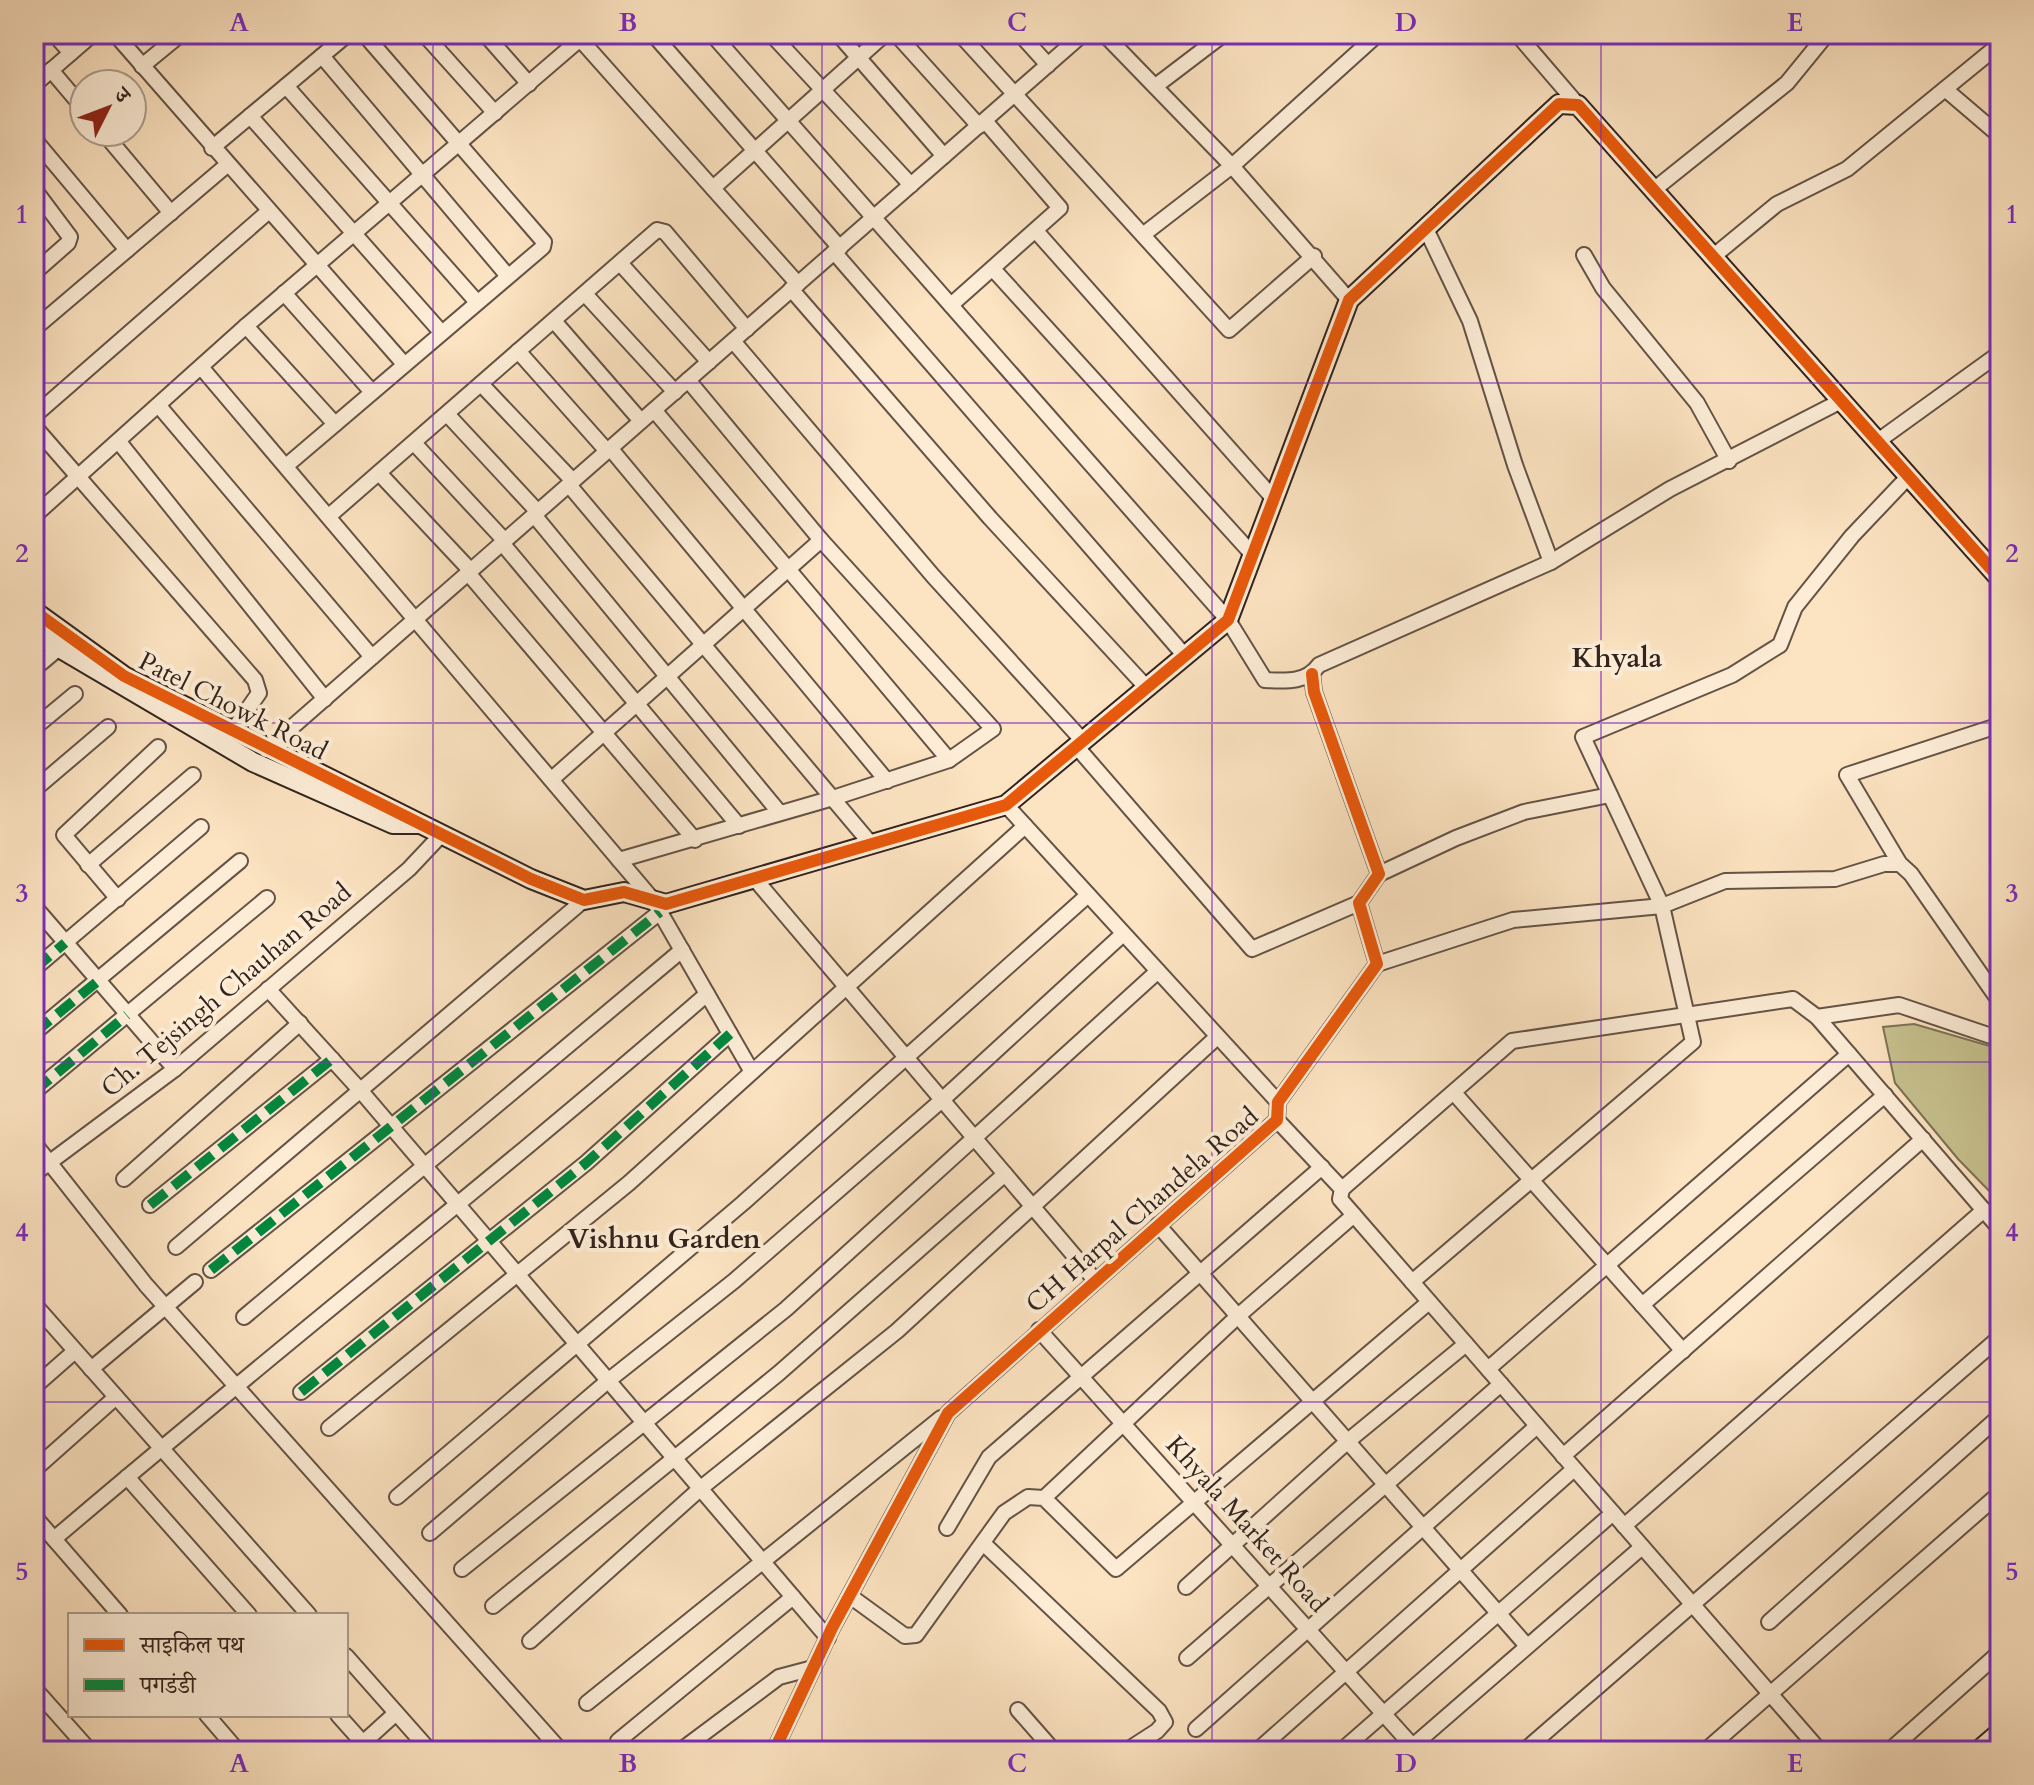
<svg xmlns="http://www.w3.org/2000/svg" width="2034" height="1785" font-family="Cardo,'Noto Serif Devanagari',serif">
	<style>
		.green { fill: #c6c18e; stroke: #7c7256; stroke-width: 2 }
		.lines { fill: none; stroke-linecap: round; stroke-linejoin: round }
		.street-casing { stroke: #645346; stroke-width: 18 }
		.secondary-casing { stroke: #32231d; stroke-width: 22 }
		.street { stroke: #fdedd7; stroke-width: 14 }
		.secondary { stroke: #fdedd7; stroke-width: 18 }
		.quiet { stroke: #00873e; stroke-width: 10; stroke-dasharray: 20 10; stroke-linecap: butt }
		.cycleway-casing { stroke: #fdedd7; stroke-width: 17 }
		.cycleway { stroke: #e8590c; stroke-width: 12 }
		.grid { fill: none; stroke: #7b2cbf; stroke-width: 2; stroke-opacity: 0.55 }
		.labels { text-anchor: middle; dominant-baseline: central; stroke-width: 8; stroke-linejoin: round; paint-order: stroke }
		.street-label { font-size: 26px; fill: #32231d; stroke: #fdedd7 }
		.neighbourhood-label { font-size: 28px; font-weight: bold; fill: #32231d; stroke: #fdedd7 }
		.neatline { fill: none; stroke: #7b2cbf; stroke-width: 3 }
		.grid-label { font-size: 26px; text-anchor: middle; font-weight: bold; fill: #7b2cbf }
	</style>
	<rect width="100%" height="100%" fill="#fce3c1"/>
	<filter id="stains"><feTurbulence type="fractalNoise" baseFrequency=".0025" numOctaves="4"/><feColorMatrix values="0 0 0 0 .2 0 0 0 0 .09 0 0 0 0 .02 0 0 0 .5 -.17"/></filter>
	<radialGradient id="worn" r=".72"><stop offset=".6" stop-color="#630" stop-opacity="0"/><stop offset="1" stop-color="#630" stop-opacity=".3"/></radialGradient>
	<polygon class="green" points="1914,1024 2000,1049 2000,1202 1958,1159 1895,1083 1883,1027"/>
	<g class="lines">
		<defs>
			<g id="street">
				<polyline points="54,34 71,53"/>
				<polyline points="115,34 404,364"/>
				<polyline points="424,34 495,113"/>
				<polyline points="485,34 529,84"/>
				<polyline points="653,34 840,248"/>
				<path d="M712 34 1228 620 1265 680C1286 681 1306 683 1319 665L1551 562 1670 489 1843 400"/>
				<polyline points="771,34 911,185"/>
				<polyline points="838,34 944,156"/>
				<polyline points="896,34 979,126"/>
				<polyline points="960,34 1229,330 1314,256"/>
				<polyline points="1020,34 1048,65"/>
				<polyline points="1104,34 1232,166 1349,300"/>
				<polyline points="1517,34 1578,105"/>
				<polyline points="580,39 798,284"/>
				<polyline points="322,56 507,275"/>
				<polyline points="142,66 181,34"/>
				<polyline points="51,70 84,109"/>
				<polyline points="34,85 93,34"/>
				<polyline points="1157,85 1224,34"/>
				<polyline points="286,86 476,301"/>
				<polyline points="1945,89 2000,136"/>
				<polyline points="250,116 441,332"/>
				<polyline points="103,132 171,213"/>
				<polyline points="34,139 127,250"/>
				<polyline points="212,148 348,34"/>
				<polyline points="713,188 885,34"/>
				<polyline points="1656,188 1787,83 1827,34"/>
				<polyline points="34,189 70,237 68,243 34,273"/>
				<polyline points="1426,229 1470,321 1515,465 1551,562"/>
				<polyline points="1036,231 1274,499"/>
				<polyline points="1144,234 1232,166 1378,34"/>
				<polyline points="834,252 1185,656"/>
				<polyline points="1584,255 1603,288 1697,403 1729,461"/>
				<polyline points="1715,255 1777,204 1847,169 2000,44"/>
				<polyline points="620,263 709,362"/>
				<polyline points="993,269 1253,555"/>
				<polyline points="791,289 990,518 1147,688"/>
				<polyline points="284,293 372,392"/>
				<polyline points="585,294 675,392"/>
				<polyline points="951,305 1060,208 985,121"/>
				<polyline points="554,321 641,421"/>
				<polyline points="246,326 335,424"/>
				<polyline points="34,329 227,165"/>
				<polyline points="733,341 933,576 1083,741"/>
				<polyline points="518,351 607,451"/>
				<polyline points="201,367 653,900 752,1072"/>
				<polyline points="481,384 573,481"/>
				<polyline points="159,406 372,657"/>
				<polyline points="654,410 949,760"/>
				<polyline points="447,414 538,512"/>
				<polyline points="34,416 269,211"/>
				<polyline points="34,426 255,680 259,693 232,732"/>
				<polyline points="1878,441 2000,353"/>
				<polyline points="119,442 325,699"/>
				<polyline points="414,443 505,541"/>
				<polyline points="610,448 887,781"/>
				<polyline points="286,466 543,247 544,242 364,34"/>
				<polyline points="379,473 471,571"/>
				<polyline points="569,485 871,844"/>
				<polyline points="534,515 779,812"/>
				<polyline points="34,516 246,326 586,34"/>
				<polyline points="329,516 657,230 665,232 747,329"/>
				<polyline points="502,543 739,826"/>
				<polyline points="468,573 695,840"/>
				<polyline points="34,669 59,648"/>
				<polyline points="2000,725 1847,775 1900,864 1911,874 2000,1002"/>
				<polyline points="34,728 75,694"/>
				<polyline points="1076,746 1252,949 1359,903"/>
				<polyline points="266,750 1083,34"/>
				<polyline points="552,779 821,540"/>
				<polyline points="34,790 108,727"/>
				<polyline points="1006,805 1278,1102"/>
				<polyline points="619,860 833,798 949,760 993,729 821,540 688,380"/>
				<polyline points="88,865 193,775"/>
				<polyline points="1379,874 1456,838 1524,812 1610,795"/>
				<polyline points="754,878 1094,1279"/>
				<polyline points="118,899 64,835 158,747"/>
				<polyline points="34,906 175,1069"/>
				<polyline points="1377,964 1513,920 1662,906 1725,881 1835,879 1884,864 1900,864"/>
				<polyline points="34,969 201,827"/>
				<polyline points="268,989 360,1090 828,1638"/>
				<polyline points="1817,1017 1899,1005 2000,1039"/>
				<polyline points="34,1033 240,861"/>
				<polyline points="34,1092 267,898"/>
				<polyline points="1455,1094 1683,1351"/>
				<polyline points="1277,1120 1342,1189 1340,1199 1820,1751"/>
				<polyline points="34,1143 146,1285 561,1751"/>
				<polyline points="34,1174 175,1069 409,869 442,834"/>
				<polyline points="124,1179 300,1023"/>
				<polyline points="1342,1189 1512,1041 1793,999 1817,1017 2000,1229"/>
				<polyline points="150,1205 332,1059"/>
				<polyline points="1158,1225 1527,1646"/>
				<polyline points="176,1247 584,900"/>
				<polyline points="211,1270 660,912"/>
				<polyline points="1412,1282 1693,1042 1662,906 1583,737 1732,675 1780,645 1795,607 1852,536 1909,476"/>
				<polyline points="34,1304 309,1615"/>
				<polyline points="1642,1305 1885,1095"/>
				<polyline points="244,1317 682,950"/>
				<polyline points="1039,1330 1417,1751"/>
				<polyline points="91,1369 195,1282"/>
				<polyline points="1488,1369 1849,1054"/>
				<polyline points="34,1387 75,1351"/>
				<polyline points="301,1392 586,1163 730,1034"/>
				<polyline points="329,1428 629,1183 1025,826"/>
				<polyline points="1563,1456 1923,1139"/>
				<polyline points="34,1470 116,1397"/>
				<polyline points="127,1477 249,1615"/>
				<polyline points="397,1497 743,1203 1088,895"/>
				<polyline points="1044,1498 1238,1316 1354,1215"/>
				<polyline points="34,1516 120,1615"/>
				<polyline points="1624,1526 1984,1210"/>
				<polyline points="947,1528 989,1457 1322,1167"/>
				<polyline points="430,1533 609,1380 734,1281 942,1100 1123,934"/>
				<path d="M54 1539C269 1355 493 1180 707 994"/>
				<polyline points="983,1543 1159,1711 1165,1722 1157,1731 1126,1751"/>
				<polyline points="462,1569 786,1309 1158,971"/>
				<polyline points="1186,1587 1348,1441 1466,1344"/>
				<polyline points="850,1596 905,1636 916,1635 1004,1513 1028,1497 1044,1498 1116,1569 1429,1302"/>
				<polyline points="493,1606 779,1373 1005,1174"/>
				<polyline points="1769,1622 2000,1416"/>
				<polyline points="530,1641 701,1488 897,1331 1217,1037"/>
				<polyline points="346,1656 430,1751"/>
				<polyline points="1187,1658 1501,1384"/>
				<polyline points="34,1688 90,1751"/>
				<polyline points="587,1703 941,1418"/>
				<polyline points="1018,1710 1054,1751"/>
				<polyline points="207,1715 238,1751"/>
				<polyline points="338,1715 363,1743"/>
				<polyline points="1196,1729 1537,1426"/>
				<polyline points="618,1741 793,1597"/>
				<polyline points="354,1751 396,1713"/>
				<polyline points="680,1751 779,1677 813,1668"/>
				<polyline points="774,1751 832,1628 948,1413 1277,1120 1278,1102 1377,964 1359,903 1379,874 1314,692 1312,674"/>
				<polyline points="1257,1751 1574,1469"/>
				<polyline points="1341,1751 1613,1513"/>
				<polyline points="1407,1751 1642,1547"/>
				<polyline points="1524,1751 2000,1337"/>
				<polyline points="1705,1751 2000,1493"/>
				<polyline points="1889,1751 2000,1652"/>
			</g>
			<g id="secondary">
				<polyline points="34,611 124,676 531,879 584,900 624,892 666,904 1006,805 1228,620 1349,300 1559,104 1578,105 2000,579"/>
				<polyline points="34,633 253,762 393,824 419,824"/>
				<polyline points="1978,1751 2000,1732"/>
			</g>
		</defs>
		<use href="#street" class="street-casing"/>
		<use href="#secondary" class="secondary-casing"/>
		<use href="#street" class="street"/>
		<use href="#secondary" class="secondary"/>
		<g class="quiet">
			<polyline points="34,911 36,909"/>
			<polyline points="34,969 65,943"/>
			<polyline points="34,1033 98,981"/>
			<polyline points="34,1092 127,1015"/>
			<polyline points="150,1205 332,1059"/>
			<polyline points="211,1270 660,912"/>
			<polyline points="301,1392 586,1163 730,1034"/>
		</g>
		<defs>
			<g id="cycleway">
				<polyline points="34,611 124,676 531,879 584,900 624,892 666,904 1006,805 1228,620 1349,300 1559,104 1578,105 2000,579"/>
				<polyline points="774,1751 832,1628 948,1413 1277,1120 1278,1102 1377,964 1359,903 1379,874 1314,692 1312,674"/>
			</g>
		</defs>
		<use href="#cycleway" class="cycleway-casing"/>
		<use href="#cycleway" class="cycleway"/>
	</g>
	<path class="grid" d="M433 34V1751M822 34V1751M1212 34V1751M1601 34V1751M34 383H2000M34 723H2000M34 1062H2000M34 1402H2000"/>
	<g class="labels">
		<g class="street-label">
			<text transform="translate(233 706) rotate(27)">Patel Chowk Road</text>
			<text transform="translate(226 990) rotate(-40)">Ch. Tejsingh Chauhan Road</text>
			<text transform="translate(1142 1210) rotate(-41)">CH Harpal Chandela Road</text>
			<text transform="translate(1247 1524) rotate(48)">Khyala Market Road</text>
		</g>
		<g class="neighbourhood-label">
			<text x="1617" y="658">Khyala</text>
			<text x="664" y="1239">Vishnu Garden</text>
		</g>
	</g>
	<rect width="2034" height="1785" fill="none" stroke="#fce3c1" stroke-width="88"/>
	<rect x="68" y="1613" width="280" height="104" fill="#fdedd7" stroke="#ac9c8d" stroke-width="2"/>
	<rect x="84" y="1639" width="40" height="12" fill="#e8590c" stroke="#ac9c8d" stroke-width="2"/>
	<text x="140" y="1653" font-size="24" fill="#32231d">साइकिल पथ</text>
	<rect x="84" y="1679" width="40" height="12" fill="#00873e" stroke="#ac9c8d" stroke-width="2"/>
	<text x="140" y="1693" font-size="24" fill="#32231d">पगडंडी</text>
	<g transform="translate(108 108) rotate(48)"><circle r="38" fill="#fdedd7" stroke="#ac9c8d" stroke-width="2"/>
	<path d="M0-6L14 30L0 20L-14 30Z" fill="#8f2418"/>
	<text y="-12" font-size="22" font-weight="bold" text-anchor="middle" fill="#32231d">उ</text>
	</g>
	<rect x="44" y="44" width="1946" height="1697" class="neatline"/>
	<g class="grid-label">
		<text x="239" y="31">A</text>
		<text x="628" y="31">B</text>
		<text x="1017" y="31">C</text>
		<text x="1406" y="31">D</text>
		<text x="1795" y="31">E</text>
		<text x="22" y="223">1</text>
		<text x="2012" y="223">1</text>
		<text x="22" y="562">2</text>
		<text x="2012" y="562">2</text>
		<text x="22" y="902">3</text>
		<text x="2012" y="902">3</text>
		<text x="22" y="1241">4</text>
		<text x="2012" y="1241">4</text>
		<text x="22" y="1580">5</text>
		<text x="2012" y="1580">5</text>
		<text x="239" y="1772">A</text>
		<text x="628" y="1772">B</text>
		<text x="1017" y="1772">C</text>
		<text x="1406" y="1772">D</text>
		<text x="1795" y="1772">E</text>
	</g>
	<rect width="100%" height="100%" filter="url(#stains)"/>
	<rect width="100%" height="100%" fill="url(#worn)"/>
</svg>
